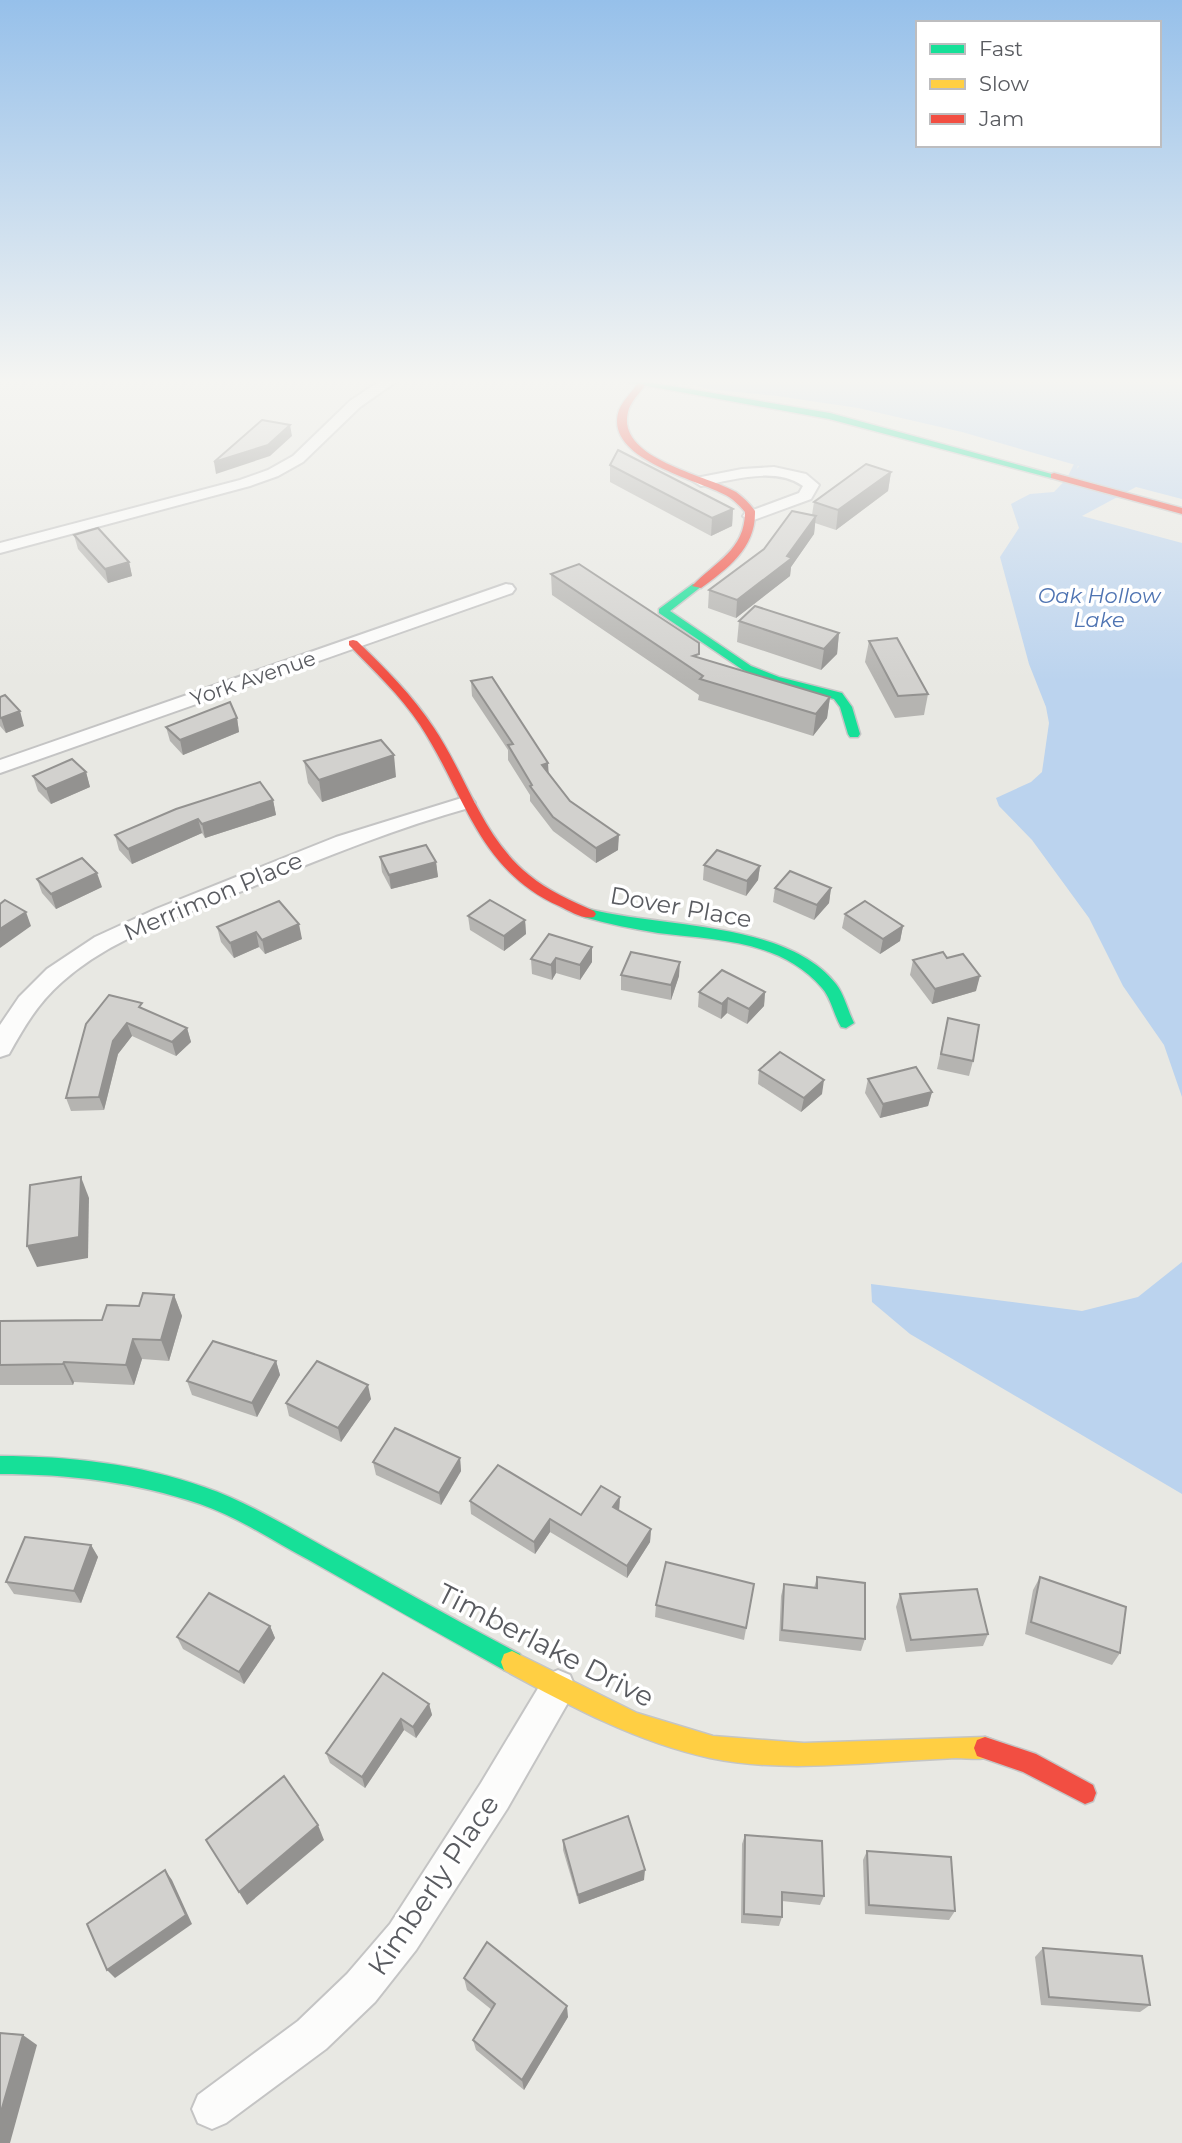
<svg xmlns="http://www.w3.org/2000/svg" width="1182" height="2143" font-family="Montserrat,sans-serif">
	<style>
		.water { fill: #bbd3ee }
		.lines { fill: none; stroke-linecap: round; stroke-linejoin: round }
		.stream { stroke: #bbd3ee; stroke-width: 4.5 }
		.street-casing { stroke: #c4c4c4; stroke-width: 4 }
		.fast-casing { stroke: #c4c5c5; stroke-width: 3 }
		.slow-casing { stroke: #c4c5c5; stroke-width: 3 }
		.jam-casing { stroke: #c4c5c5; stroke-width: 3 }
		.street { fill: #fcfcfb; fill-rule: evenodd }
		.fast { fill: #16e098; fill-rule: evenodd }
		.slow { fill: #ffcf43; fill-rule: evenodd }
		.jam { fill: #f24e42; fill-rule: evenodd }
		.wall { fill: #b5b4b1 }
		.shaded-wall { fill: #939290 }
		.building { fill: #d2d1ce; stroke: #939290; stroke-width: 2 }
		.labels { text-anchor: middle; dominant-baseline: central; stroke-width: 7; stroke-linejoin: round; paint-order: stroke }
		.far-water-label { font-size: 21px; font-style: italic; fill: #4f74b2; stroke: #fff }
		.far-street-label { font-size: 21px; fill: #595b60; stroke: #fff }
		.street-label { font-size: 24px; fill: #595b60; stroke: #fff }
		.near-street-label { font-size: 28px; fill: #595b60; stroke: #fff }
	</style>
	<rect width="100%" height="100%" fill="#e8e8e3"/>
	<g class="water">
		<polygon points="682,381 1182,381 1182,499 1136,487 1082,516 1182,543 1182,1097 1164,1045 1123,986 1089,918 1032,840 999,806 996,798 1031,782 1042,772 1049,723 1046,707 1029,664 1000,557 1019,528 1011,504 1030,494 1054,492 1079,466 962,432 858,408 777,396 708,389"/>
		<polygon points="1182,1262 1182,1494 910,1334 872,1302 871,1284 1082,1311 1138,1297"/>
	</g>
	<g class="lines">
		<polyline class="stream" points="1068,481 1080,457"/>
		<defs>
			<g id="street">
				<polygon points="380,381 397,381 360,407 303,462 278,476 250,486 0,553 0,543 240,480 268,470 293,456 350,401"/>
				<path d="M774 467 806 474 819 485 811 499 751 521 743 516 745 513 799 493 803 486C775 466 732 480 701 486L693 481 696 478 742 469Z"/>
				<polygon points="506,584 512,585 515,589 512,593 0,773 0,760"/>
				<path d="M465 797 472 799 475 803 472 807C389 830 311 863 232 895 174 919 110 939 62 982 38 1003 24 1027 9 1054L0 1057V1025L19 997 47 969 95 937 156 909 336 837Z"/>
				<polygon points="558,1670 570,1675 575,1687 570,1699 507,1809 416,1950 375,2002 326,2049 226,2123 212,2129 198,2123 192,2109 198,2095 298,2021 347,1974 390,1924 481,1783 546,1675"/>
			</g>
			<g id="fast">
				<polygon points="620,381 642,381 830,413 1059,476 1051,478 829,419"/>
				<polygon points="693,584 702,586 670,611 751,666 779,677 842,693 852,707 860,734 858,737 850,737 848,734 840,707 834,699 771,683 743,670 659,613 659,609"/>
				<path d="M589 909C662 928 787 921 836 984 844 994 848 1011 854 1023L846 1028 841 1027C834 1015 831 998 822 988 781 940 716 940 658 933 633 929 609 924 584 917L582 914 584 911Z"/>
				<path d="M0 1456C69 1456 139 1464 204 1487 248 1502 288 1527 328 1549 392 1584 455 1620 520 1654L523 1662 520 1670 512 1673 504 1670C439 1634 374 1597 309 1560 273 1541 238 1517 200 1504 135 1482 68 1474 0 1474Z"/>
			</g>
			<path id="slow" d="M512 1651 637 1713 713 1736 804 1743 985 1737 993 1740 996 1748 993 1756C981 1761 969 1758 956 1758 938 1759 920 1760 903 1761 839 1765 773 1771 710 1758 636 1742 570 1706 504 1670L501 1662 504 1654Z"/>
			<g id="jam">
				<path d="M638 383 645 385C640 393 630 402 628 412 616 459 706 475 736 492 743 497 750 504 755 511 756 548 728 568 701 588L692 586C715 562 745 550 745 512 740 506 735 501 729 497 699 479 602 460 619 410 623 400 632 392 638 383Z"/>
				<polygon points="1054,473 1182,508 1182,514 1051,478 1051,474"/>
				<path d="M353 640 357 641C385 668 413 696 434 728 467 777 482 837 529 875 548 891 572 901 594 911L596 914 594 917C583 920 570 911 559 906 477 869 465 793 420 725 400 695 374 671 349 645V641Z"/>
				<polygon points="985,1737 1036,1754 1093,1785 1096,1793 1093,1801 1085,1804 1023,1772 977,1756 974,1748 977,1740"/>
			</g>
		</defs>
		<use href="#street" class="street-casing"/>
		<use href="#fast" class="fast-casing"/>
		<use href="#slow" class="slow-casing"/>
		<use href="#jam" class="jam-casing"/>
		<use href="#street" class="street"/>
		<use href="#fast" class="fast"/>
		<use href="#slow" class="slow"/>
		<use href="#jam" class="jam"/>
	</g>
	<g class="wall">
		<polygon points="610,465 733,509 732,526 711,536 610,482"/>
		<polygon points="891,472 888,491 836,530 815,523 814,534 791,567 790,576 736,618 708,608 709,590 812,515 814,502"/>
		<polygon points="74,535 129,562 132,576 108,583 78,549"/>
		<polygon points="551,574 699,658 830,697 827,718 813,736 698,700 699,695 552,595"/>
		<polygon points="739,621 839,633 837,654 821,670 737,642"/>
		<polygon points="869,641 928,694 924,715 895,718 865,662"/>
		<polygon points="471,681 549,773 570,801 618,850 596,863 553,831 530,801 530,795 508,760 508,750 472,696"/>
		<polygon points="0,697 24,726 6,733 0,726"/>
		<polygon points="237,718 239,732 183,755 170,741 166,727"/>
		<polygon points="304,761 396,777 322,802 308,783"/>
		<polygon points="86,772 90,787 51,804 38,791 33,776"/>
		<polygon points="273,800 276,815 205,838 202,833 132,864 119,850 115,835"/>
		<polygon points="380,857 436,862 438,877 391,889 382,872"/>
		<polygon points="704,865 760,866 758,880 746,896 703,880"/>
		<polygon points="37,879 102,887 56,909 42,893"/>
		<polygon points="775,888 831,888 829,903 814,920 773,902"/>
		<polygon points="845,914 903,926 900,941 880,954 842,928"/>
		<polygon points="468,916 525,920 526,934 504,951 470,930"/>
		<polygon points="217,927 302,939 265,954 259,947 234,958 221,942"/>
		<polygon points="592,947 592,962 580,980 556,973 552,980 532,974 531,959"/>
		<polygon points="913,960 976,991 932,1004 910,975"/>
		<polygon points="621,975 679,976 671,1000 621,990"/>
		<polygon points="699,992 765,992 764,1006 747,1024 727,1013 721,1019 698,1007"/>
		<polygon points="144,1009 187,1028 191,1042 176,1056 132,1036 118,1054 104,1110 71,1111 66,1098 86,1024"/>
		<polygon points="948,1018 973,1061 969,1076 937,1069"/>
		<polygon points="759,1070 822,1094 801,1112 758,1084"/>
		<polygon points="868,1079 932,1092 928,1106 880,1118 865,1093"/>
		<polygon points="174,1295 182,1316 169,1361 142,1359 134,1385 74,1382 73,1385 0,1385 0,1321 102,1320 139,1306"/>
		<polygon points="276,1361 280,1375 257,1417 192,1395 187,1381"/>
		<polygon points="371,1399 341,1442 289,1416 286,1403"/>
		<polygon points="460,1458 461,1471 441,1505 376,1475 373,1462"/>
		<polygon points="620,1497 619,1511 651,1529 650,1542 627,1578 550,1532 535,1554 471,1514 470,1501 581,1515"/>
		<polygon points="91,1545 98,1557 81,1603 14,1594 6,1582"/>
		<polygon points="817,1577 865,1639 861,1651 779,1641 781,1596 784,1584 814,1588"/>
		<polygon points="1040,1577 1120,1653 1112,1665 1025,1634 1033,1590"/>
		<polygon points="754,1584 744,1640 655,1617 656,1605"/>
		<polygon points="900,1594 988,1634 983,1646 906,1652 896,1607"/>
		<polygon points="270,1626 275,1638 244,1684 183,1649 177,1637"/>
		<polygon points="429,1704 432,1715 416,1738 404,1730 365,1788 330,1763 326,1753"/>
		<polygon points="745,1835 824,1896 820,1905 782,1901 782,1917 779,1926 741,1923 742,1844"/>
		<polygon points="563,1840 644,1880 579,1904 563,1850"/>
		<polygon points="867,1851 955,1911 949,1920 865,1914 863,1860"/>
		<polygon points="1043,1948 1150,2005 1140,2012 1041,2005 1035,1957"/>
		<polygon points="464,1978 568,2017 524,2090 476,2050 473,2040 492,2010 467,1990"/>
	</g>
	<g class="shaded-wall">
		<polygon points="290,425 292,436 270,456 216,474 214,462"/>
		<polygon points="891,472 888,491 836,530 838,510"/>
		<polygon points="733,509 732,526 711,536 712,518"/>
		<polygon points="816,516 814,534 791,567 790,576 736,618 737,600 787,556"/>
		<polygon points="129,562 132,576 108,583 105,569"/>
		<polygon points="839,633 837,654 821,670 824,649"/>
		<polygon points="830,697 827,718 813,736 816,714"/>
		<polygon points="20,711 24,726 6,733 1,718"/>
		<polygon points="237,718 239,732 183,755 180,740"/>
		<polygon points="394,755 396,777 322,802 319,780"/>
		<polygon points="548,763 549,778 542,765"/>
		<polygon points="86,772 90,787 51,804 46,789"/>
		<polygon points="273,800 276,815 205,838 202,824"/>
		<polygon points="198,819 202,833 132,864 128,849"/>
		<polygon points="619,835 618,850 596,863 596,848"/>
		<polygon points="436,862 438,877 391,889 389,875"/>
		<polygon points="760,866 758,880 746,896 747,881"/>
		<polygon points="97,873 102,887 56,909 51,894"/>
		<polygon points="831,888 829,903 814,920 817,905"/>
		<polygon points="26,912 31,926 0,948 0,929"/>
		<polygon points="525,920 526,934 504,951 504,936"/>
		<polygon points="299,924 302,939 265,954 262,940"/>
		<polygon points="903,926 900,941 880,954 883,939"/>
		<polygon points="256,932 259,947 234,958 230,943"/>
		<polygon points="592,947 592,962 580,980 580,965"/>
		<polygon points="556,958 556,973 552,980 551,965"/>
		<polygon points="680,962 679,976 671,1000 671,985"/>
		<polygon points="980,976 976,991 932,1004 935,989"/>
		<polygon points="765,992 764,1006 747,1024 749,1009"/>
		<polygon points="728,998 727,1013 721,1019 722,1004"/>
		<polygon points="127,1023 132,1036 118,1054 104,1110 99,1097 113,1041"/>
		<polygon points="187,1028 191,1042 176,1056 172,1042"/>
		<polygon points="824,1080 822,1094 801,1112 804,1098"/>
		<polygon points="932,1092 928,1106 880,1118 883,1104"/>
		<polygon points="81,1177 89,1198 88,1258 37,1267 27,1246"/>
		<polygon points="174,1295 182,1316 169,1361 161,1340"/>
		<polygon points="133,1339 142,1359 134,1385 126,1365"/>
		<polygon points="276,1361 280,1375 257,1417 252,1403"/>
		<polygon points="64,1362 74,1382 73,1385 63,1364"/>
		<polygon points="368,1385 371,1399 341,1442 338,1428"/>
		<polygon points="460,1458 461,1471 441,1505 439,1493"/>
		<polygon points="620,1497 619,1510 612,1520 613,1507"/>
		<polygon points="550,1519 550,1532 535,1554 534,1542"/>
		<polygon points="651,1529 650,1542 627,1578 627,1566"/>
		<polygon points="91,1545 98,1557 81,1603 74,1591"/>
		<polygon points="270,1626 275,1638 244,1684 239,1672"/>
		<polygon points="429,1704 432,1715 416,1738 413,1727"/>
		<polygon points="401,1719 404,1730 365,1788 362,1777"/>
		<polygon points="318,1825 324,1840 247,1905 239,1892"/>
		<polygon points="165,1870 172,1880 192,1924 115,1978 107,1970"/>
		<polygon points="645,1870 644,1880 579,1904 578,1895"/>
		<polygon points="567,2006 568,2017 524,2090 522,2080"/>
		<polygon points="23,2035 37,2045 10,2143 0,2143 0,2115"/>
	</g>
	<g class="building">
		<polygon points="262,420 290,425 268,445 214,462"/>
		<polygon points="618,450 733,509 712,518 610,465"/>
		<polygon points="866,464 891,472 838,510 814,502"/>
		<polygon points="792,511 816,516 787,556 792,558 737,600 709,590 764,549"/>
		<polygon points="98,528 129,562 105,569 74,535"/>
		<polygon points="579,564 699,643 699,654 693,656 830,697 816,714 700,679 703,676 551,574"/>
		<polygon points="755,606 839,633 824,649 739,621"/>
		<polygon points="897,638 928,694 898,696 869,641"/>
		<polygon points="492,677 548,763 542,765 570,801 619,835 596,848 553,817 530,786 532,785 508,745 513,744 471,681"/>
		<polygon points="5,695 20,711 1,718 0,717 0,697"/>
		<polygon points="230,702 237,718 180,740 166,727"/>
		<polygon points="381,740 394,755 319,780 304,761"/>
		<polygon points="72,759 86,772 46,789 33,776"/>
		<polygon points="260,782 273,800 202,824 198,819 128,849 115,835 176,809"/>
		<polygon points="426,845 436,862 389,875 380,857"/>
		<polygon points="717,850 760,866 747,881 704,865"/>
		<polygon points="82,858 97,873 51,894 37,879"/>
		<polygon points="790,871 831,888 817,905 775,888"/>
		<polygon points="5,900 26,912 0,929 0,904"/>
		<polygon points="490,900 525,920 504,936 468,916"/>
		<polygon points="279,901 299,924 262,940 256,932 230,943 217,927"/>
		<polygon points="865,901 903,926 883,939 845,914"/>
		<polygon points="549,934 592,947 580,965 556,958 551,965 531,959"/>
		<polygon points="631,952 680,962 671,985 621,975"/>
		<polygon points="943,952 947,958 963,954 980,976 935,989 913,960"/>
		<polygon points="722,970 765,992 749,1009 728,998 722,1004 699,992"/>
		<polygon points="109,995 142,1003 139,1007 187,1028 172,1042 127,1023 113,1041 99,1097 66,1098 86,1024"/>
		<polygon points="948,1018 979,1025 973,1061 941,1054"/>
		<polygon points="780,1052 824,1080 804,1098 759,1070"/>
		<polygon points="916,1067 932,1092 883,1104 868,1079"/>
		<polygon points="81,1177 79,1237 27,1246 30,1185"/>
		<polygon points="143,1293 174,1295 161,1340 133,1339 126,1365 64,1362 63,1364 0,1365 0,1321 102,1320 107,1305 139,1306"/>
		<polygon points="213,1341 276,1361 252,1403 187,1381"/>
		<polygon points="317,1361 368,1385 338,1428 286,1403"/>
		<polygon points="395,1428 460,1458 439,1493 373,1462"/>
		<polygon points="498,1465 581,1515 601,1486 620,1497 613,1507 651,1529 627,1566 550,1519 534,1542 470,1501"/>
		<polygon points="25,1537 91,1545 74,1591 6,1582"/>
		<polygon points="666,1562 754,1584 746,1628 656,1605"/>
		<polygon points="817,1577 865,1583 865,1639 782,1630 784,1584 817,1588"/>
		<polygon points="1040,1577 1126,1607 1120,1653 1031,1622"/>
		<polygon points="977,1589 988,1634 911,1640 900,1594"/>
		<polygon points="209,1593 270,1626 239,1672 177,1637"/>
		<polygon points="383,1673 429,1704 413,1727 401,1719 362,1777 326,1753"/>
		<polygon points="284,1776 318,1825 239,1892 206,1840"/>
		<polygon points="628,1816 645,1870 578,1895 563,1840"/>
		<polygon points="745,1835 822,1841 824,1896 782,1892 782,1917 744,1914"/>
		<polygon points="867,1851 951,1857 955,1911 869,1905"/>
		<polygon points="165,1870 186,1915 107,1970 87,1924"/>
		<polygon points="487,1942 567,2006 522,2080 473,2040 495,2004 464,1978"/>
		<polygon points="1043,1948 1142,1956 1150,2005 1049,1997"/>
		<polygon points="0,2033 23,2035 0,2115"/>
	</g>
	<linearGradient id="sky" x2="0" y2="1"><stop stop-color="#96c0ea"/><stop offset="0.56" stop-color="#f5f5f2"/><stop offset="1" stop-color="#f5f5f2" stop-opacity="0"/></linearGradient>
	<rect width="1182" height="681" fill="url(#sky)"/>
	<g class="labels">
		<g class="far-water-label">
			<text x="1099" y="595">Oak Hollow<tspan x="1099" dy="24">Lake</tspan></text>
		</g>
		<g class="far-street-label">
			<text transform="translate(253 678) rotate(-19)">York Avenue</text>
		</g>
		<g class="street-label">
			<text transform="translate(213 896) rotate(-23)">Merrimon Place</text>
			<text transform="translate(681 907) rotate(10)">Dover Place</text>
		</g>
		<g class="near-street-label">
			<text transform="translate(546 1645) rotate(27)">Timberlake Drive</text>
			<text transform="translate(433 1885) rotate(-56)">Kimberly Place</text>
		</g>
	</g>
	<rect x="916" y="21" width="245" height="126" fill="#ffffff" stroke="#bdbdbf" stroke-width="2"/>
	<rect x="930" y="44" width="35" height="10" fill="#16e098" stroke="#bdbdbf" stroke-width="2"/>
	<text x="979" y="56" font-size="21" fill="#595b60">Fast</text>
	<rect x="930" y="79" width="35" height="10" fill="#ffcf43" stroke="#bdbdbf" stroke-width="2"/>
	<text x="979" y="91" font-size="21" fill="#595b60">Slow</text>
	<rect x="930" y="114" width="35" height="10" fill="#f24e42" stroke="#bdbdbf" stroke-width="2"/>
	<text x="979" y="126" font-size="21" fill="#595b60">Jam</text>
</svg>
